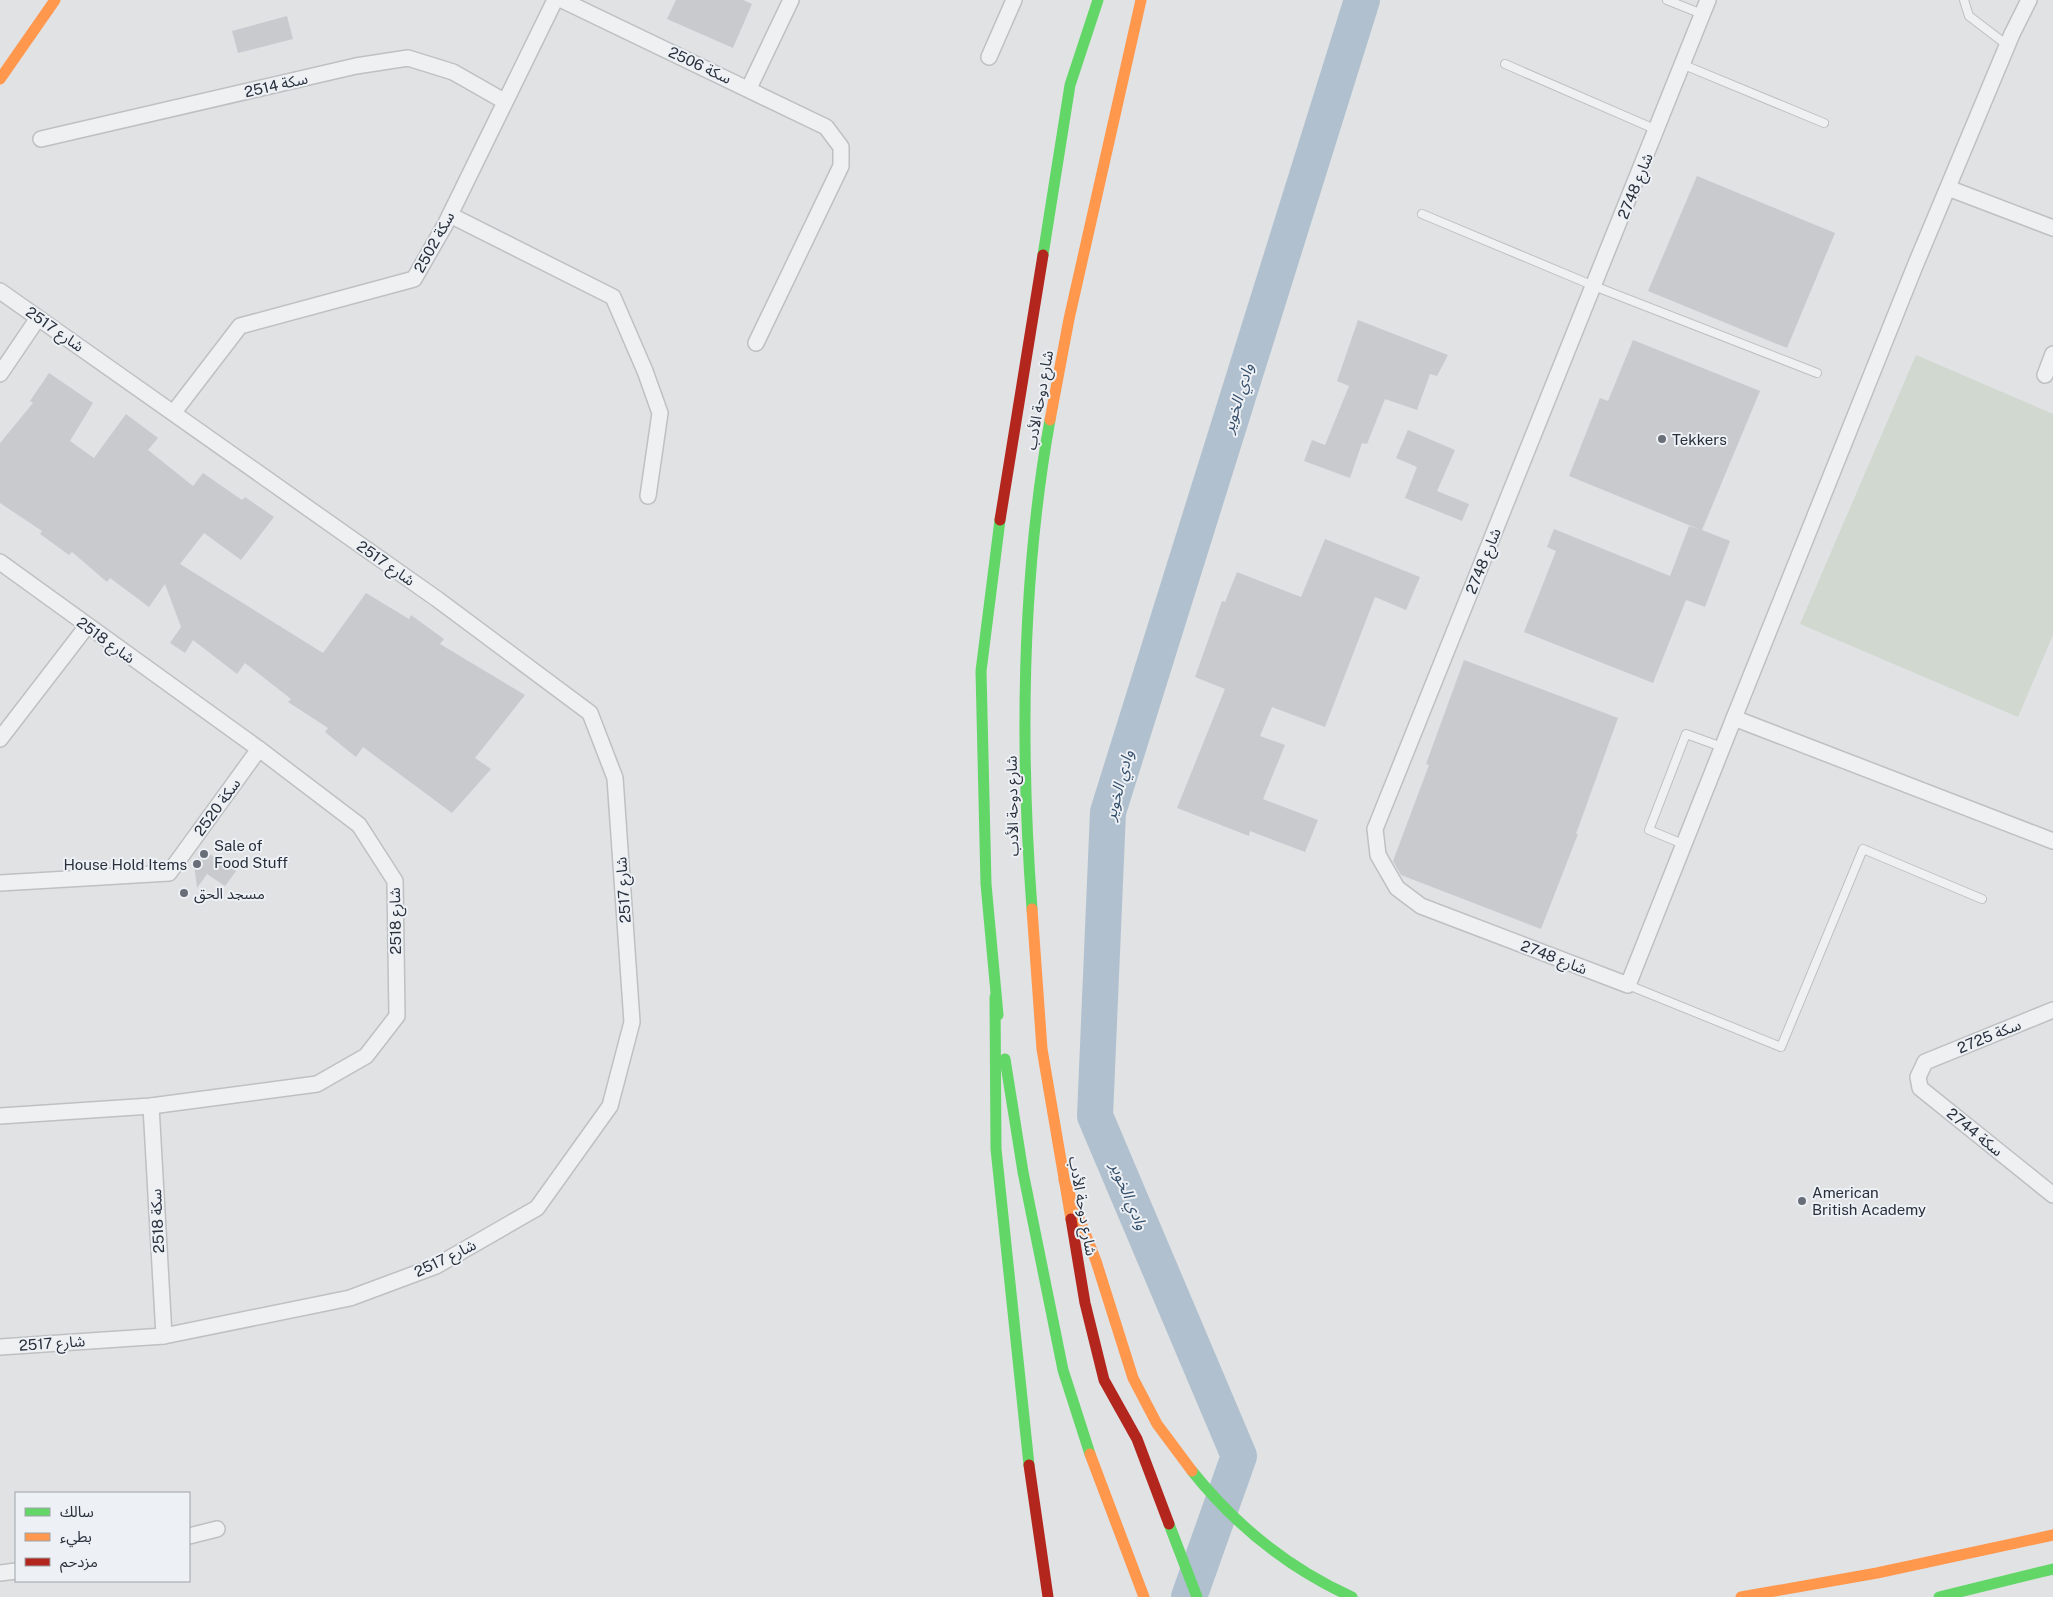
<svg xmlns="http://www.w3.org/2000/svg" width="2053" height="1597" font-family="'Public Sans','Noto Sans Arabic',sans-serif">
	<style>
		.green { fill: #d1d8d0 }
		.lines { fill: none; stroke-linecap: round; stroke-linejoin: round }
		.river { stroke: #b0c0ce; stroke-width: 36 }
		.building { fill: #c8cacd }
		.lane-casing { stroke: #bec0c2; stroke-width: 10 }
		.street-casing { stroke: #bec0c2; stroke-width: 18 }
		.lane { stroke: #eff0f1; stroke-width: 8 }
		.street { stroke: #eff0f1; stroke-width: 15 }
		.fast { stroke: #63d668; stroke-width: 11 }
		.slow { stroke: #ff974d; stroke-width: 11 }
		.jam { stroke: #b3261e; stroke-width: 11 }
		.poi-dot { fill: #686e77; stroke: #edf0f4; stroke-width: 2 }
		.labels { text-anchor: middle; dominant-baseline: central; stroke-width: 4; stroke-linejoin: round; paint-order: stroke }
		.street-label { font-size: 15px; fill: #28303c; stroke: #edf0f4 }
		.poi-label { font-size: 15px; fill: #28303c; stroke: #edf0f4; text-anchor: start }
		.water-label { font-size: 16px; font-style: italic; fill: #35506d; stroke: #edf0f4 }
	</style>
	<rect width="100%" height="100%" fill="#e0e2e4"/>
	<polygon class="green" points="1916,355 2053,414 2053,635 2018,717 1800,624"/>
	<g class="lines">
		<polyline class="river" points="1189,1597 1239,1456 1095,1116 1108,812 1362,0"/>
	</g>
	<g class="building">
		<polygon points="676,0 743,0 752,4 733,48 667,19"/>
		<polygon points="287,16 293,39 238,53 232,31"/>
		<polygon points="1697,176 1835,233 1787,348 1648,291"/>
		<polygon points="1358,320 1448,355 1437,376 1430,374 1417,410 1385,399 1367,444 1362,443 1350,478 1304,461 1312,440 1325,445 1349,386 1337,381"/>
		<polygon points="1633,340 1760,391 1702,530 1730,541 1705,607 1686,600 1653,683 1524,632 1556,551 1547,547 1554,529 1670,576 1689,526 1701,530 1569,476 1600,398 1608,401"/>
		<polygon points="49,373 93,403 70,441 94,458 126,414 158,438 148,450 193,486 203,473 242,500 245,497 274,517 241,560 204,533 180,564 323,653 366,593 409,619 411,615 444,639 440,644 525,695 475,758 491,769 452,813 363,747 356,757 325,732 328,728 288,702 291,699 245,663 237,674 193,640 185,653 170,643 181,627 165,584 149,607 110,578 107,582 72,552 69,555 40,534 42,531 0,503 0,443 33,403 30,401"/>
		<polygon points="1408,430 1455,450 1437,491 1469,504 1462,521 1405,498 1417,467 1396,458"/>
		<polygon points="1325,539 1420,577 1406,610 1375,597 1325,727 1272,707 1260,736 1285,745 1263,799 1318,820 1305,852 1250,831 1249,836 1177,808 1225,689 1195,677 1222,601 1225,602 1237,572 1301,597"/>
		<polygon points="1464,660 1618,718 1576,834 1578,834 1541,929 1401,875 1393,861 1429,765 1426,764"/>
		<polygon points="204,850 236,871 225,886 207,874 197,888 194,864"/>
	</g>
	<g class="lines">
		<defs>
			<g id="lane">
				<polyline points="1667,0 1702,14"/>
				<polyline points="1964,0 1969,16 2007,45"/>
				<polyline points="1505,64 1657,130"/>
				<polyline points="1684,65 1824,123"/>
				<polyline points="1422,214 1594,286 1817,373"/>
				<polyline points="1683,844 1649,830 1686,734 1722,747"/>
				<polyline points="1628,985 1781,1047 1863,849 1982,899"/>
			</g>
			<g id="street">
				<polyline points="562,0 826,127 841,147 841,166 756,343"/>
				<polyline points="1708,0 1375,829 1378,855 1397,888 1421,906 1628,985 1734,718 2053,841"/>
				<polyline points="989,57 1014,0"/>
				<polyline points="749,88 791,0"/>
				<polyline points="41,139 356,66 408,58 453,72 504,101"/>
				<polyline points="1948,188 2053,228"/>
				<polyline points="450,215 613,297 645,371 660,413 648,496"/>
				<polyline points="0,291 437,599 590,713 615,778 632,1022 610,1106 537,1208 436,1266 350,1298 164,1336 0,1347"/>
				<polyline points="0,374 38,318"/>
				<polyline points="2045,375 2053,354"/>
				<polyline points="174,412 240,326 414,279 445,225 555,0"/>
				<polyline points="0,562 259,749 359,825 395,881 397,1016 366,1056 317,1084 151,1106 0,1116"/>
				<polyline points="1734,718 1915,266 2012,34 2029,0"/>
				<polyline points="0,739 87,626"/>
				<polyline points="0,883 169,873 259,749"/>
				<polyline points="2053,1010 1925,1062 1918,1077 1920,1088 2053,1195"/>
				<polyline points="151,1106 164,1336"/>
				<polyline points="189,1536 217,1529"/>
				<polyline points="0,1573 16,1571"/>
			</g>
		</defs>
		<use href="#lane" class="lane-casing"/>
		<use href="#street" class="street-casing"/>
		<use href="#lane" class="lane"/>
		<use href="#street" class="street"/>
		<g class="fast">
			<polyline points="1043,255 1070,85 1098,0"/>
			<path d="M1032 909C1020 746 1021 581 1050 420"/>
			<polyline points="995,997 996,1149 1029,1465"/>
			<polyline points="998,1015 986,884 981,671 1000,520"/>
			<polyline points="1005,1059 1023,1172 1063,1370 1090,1454"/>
			<path d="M1192 1471C1236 1526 1288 1568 1352 1597"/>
			<polyline points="1169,1524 1197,1597"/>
			<polyline points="1939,1597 2053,1569"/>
		</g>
		<g class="slow">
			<polyline points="0,79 55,0"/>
			<polyline points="1050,420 1069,319 1141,0"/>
			<polyline points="1032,909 1042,1049 1071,1219"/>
			<polyline points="1064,1180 1096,1261 1133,1378 1157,1424 1192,1471"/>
			<polyline points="1090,1454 1144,1597"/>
			<polyline points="1741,1597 1877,1573 2053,1535"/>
		</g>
		<g class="jam">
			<polyline points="1000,520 1043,255"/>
			<polyline points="1071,1219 1085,1303 1104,1380 1137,1439 1169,1524"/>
			<polyline points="1029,1465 1048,1597"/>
		</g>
	</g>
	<g class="poi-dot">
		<circle cx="1662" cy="439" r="5"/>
		<circle cx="204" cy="854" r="5"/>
		<circle cx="197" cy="864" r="5"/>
		<circle cx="184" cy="893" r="5"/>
		<circle cx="1802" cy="1201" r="5"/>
	</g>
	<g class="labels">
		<g class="street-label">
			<text transform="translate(700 65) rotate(25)">سكة 2506</text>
			<text transform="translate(276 85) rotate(-13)">سكة 2514</text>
			<text transform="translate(1635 186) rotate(-68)">شارع 2748</text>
			<text transform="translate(434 242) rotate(-61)">2502 سكة</text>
			<text transform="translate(55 329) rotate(35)">2517 شارع</text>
			<text transform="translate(1039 400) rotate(-80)">شارع دوحة الأدب</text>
			<text transform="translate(1483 561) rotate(-68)">شارع 2748</text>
			<text transform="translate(386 563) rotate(35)">2517 شارع</text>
			<text transform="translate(106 640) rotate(36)">2518 شارع</text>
			<text transform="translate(1012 806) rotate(-91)">شارع دوحة الأدب</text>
			<text transform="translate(217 807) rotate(-54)">سكة 2520</text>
			<text transform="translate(623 890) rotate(-94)">2517 شارع</text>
			<text transform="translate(395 921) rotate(-91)">2518 شارع</text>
			<text transform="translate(1554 957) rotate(21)">شارع 2748</text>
			<text transform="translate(1989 1036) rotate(-22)">سكة 2725</text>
			<text transform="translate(1975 1132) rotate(39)">سكة 2744</text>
			<text transform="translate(1083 1206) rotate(80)">شارع دوحة الأدب</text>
			<text transform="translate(157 1221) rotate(-93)">سكة 2518</text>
			<text transform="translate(445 1258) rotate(-26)">2517 شارع</text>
			<text transform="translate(52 1343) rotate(-4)">2517 شارع</text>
		</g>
		<g class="poi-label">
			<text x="1672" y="439">Tekkers</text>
			<text x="214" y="845">Sale of<tspan x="214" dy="17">Food Stuff</tspan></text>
			<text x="187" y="864" text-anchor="end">House Hold Items</text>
			<text x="194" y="893">مسجد الحق</text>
			<text x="1812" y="1192">American<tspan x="1812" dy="17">British Academy</tspan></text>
		</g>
		<g class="water-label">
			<text transform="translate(1238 398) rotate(-73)">وادي الخوير</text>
			<text transform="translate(1119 785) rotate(-75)">وادي الخوير</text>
			<text transform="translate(1129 1196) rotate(67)">وادي الخوير</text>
		</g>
	</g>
	<rect x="15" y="1492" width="175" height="90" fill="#edf0f4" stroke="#9ea3aa"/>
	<rect x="25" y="1508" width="25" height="8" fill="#63d668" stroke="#9ea3aa"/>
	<text x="60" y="1517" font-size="15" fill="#28303c">سالك</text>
	<rect x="25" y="1533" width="25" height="8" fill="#ff974d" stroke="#9ea3aa"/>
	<text x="60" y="1542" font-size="15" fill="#28303c">بطيء</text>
	<rect x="25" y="1558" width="25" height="8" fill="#b3261e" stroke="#9ea3aa"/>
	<text x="60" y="1567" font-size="15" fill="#28303c">مزدحم</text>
</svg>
